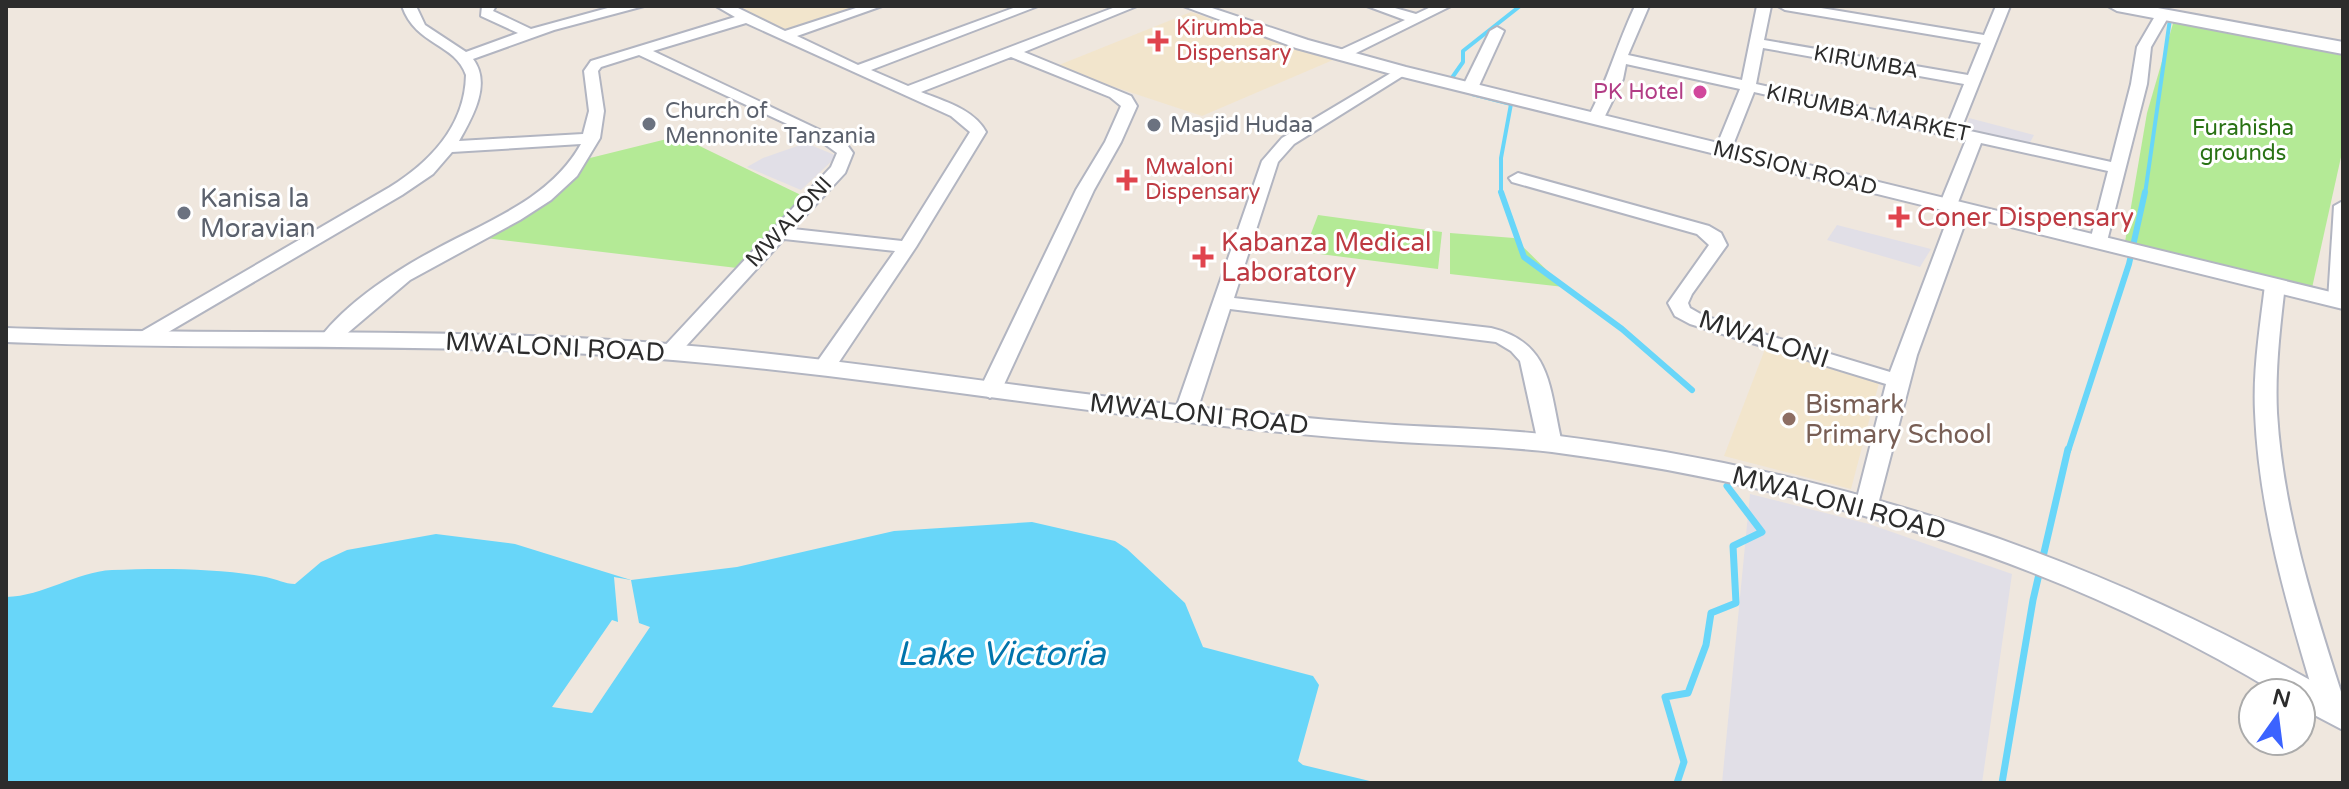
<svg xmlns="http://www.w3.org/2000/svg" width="2349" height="789" font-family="'Varela Round',sans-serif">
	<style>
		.industrial { fill: #e1dfe7 }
		.education { fill: #f2e5cc }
		.green { fill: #b4ea96 }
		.water { fill: #68d6f9 }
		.pier { fill: #efe7de }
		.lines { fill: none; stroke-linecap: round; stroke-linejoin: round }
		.stream-far2 { stroke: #68d6f9; stroke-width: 4 }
		.stream-far1 { stroke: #68d6f9; stroke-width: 6 }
		.stream { stroke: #68d6f9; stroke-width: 7 }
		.minor-casing { stroke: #b2b5c1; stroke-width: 4 }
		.tertiary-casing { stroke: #b2b5c1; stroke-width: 4 }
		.secondary-casing { stroke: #b2b5c1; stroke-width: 4 }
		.minor { fill: #fff; fill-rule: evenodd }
		.tertiary { fill: #fff; fill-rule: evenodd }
		.secondary { fill: #fff; fill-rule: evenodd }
		.health-dot { fill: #e0444e; stroke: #fff; stroke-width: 3 }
		.hotel-dot { fill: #d1479c; stroke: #fff; stroke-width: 3 }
		.worship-dot { fill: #6b7280; stroke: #fff; stroke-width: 3 }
		.education-dot { fill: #8d6e63; stroke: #fff; stroke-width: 3 }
		.labels { text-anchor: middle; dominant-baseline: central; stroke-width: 6; stroke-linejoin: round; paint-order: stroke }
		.far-health-label { font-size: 22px; fill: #be3a42; stroke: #fff; text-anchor: start }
		.far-street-label { font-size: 22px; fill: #2c2c2c; stroke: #fff }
		.far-hotel-label { font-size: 22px; fill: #b23c85; stroke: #fff; text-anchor: end }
		.far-worship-label { font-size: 22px; fill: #5b616d; stroke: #fff; text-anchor: start }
		.far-park-label { font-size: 22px; fill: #297214; stroke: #fff }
		.worship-label { font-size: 26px; fill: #5b616d; stroke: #fff; text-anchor: start }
		.health-label { font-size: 26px; fill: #be3a42; stroke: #fff; text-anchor: start }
		.street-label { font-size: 26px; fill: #2c2c2c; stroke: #fff }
		.education-label { font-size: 26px; fill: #785e54; stroke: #fff; text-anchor: start }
		.near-water-label { font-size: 34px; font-style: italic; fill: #0174ab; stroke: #fff }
	</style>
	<rect width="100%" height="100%" fill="#efe7de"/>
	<g class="industrial">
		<polygon points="1969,118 2034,135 2026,150 1965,133"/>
		<polygon points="806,143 837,156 801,190 747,167 763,158"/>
		<polygon points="1837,225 1931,249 1920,267 1827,240"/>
		<polygon points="1750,494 1869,524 2012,574 1982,783 1722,783"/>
	</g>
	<g class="education">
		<polygon points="736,6 862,6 786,31"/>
		<polygon points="1191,12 1333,60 1202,116 1054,67"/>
		<polygon points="1765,349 1879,383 1851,489 1724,456"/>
	</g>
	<g class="green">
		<polygon points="2174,20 2343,52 2343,148 2312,288 2125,242 2147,113"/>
		<polygon points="679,136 805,197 737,268 477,237 523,214 566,186 590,158"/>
		<polygon points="1318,215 1442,232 1438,269 1304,252"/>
		<polygon points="1450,233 1514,238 1564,287 1450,274"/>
	</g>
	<path class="water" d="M1032 522 1115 541 1127 549 1185 603 1203 647 1313 676 1319 685 1298 761 1303 765 1378 783H6V597C44 596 75 572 112 570 161 568 217 568 266 577 276 579 285 584 295 584L321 562 347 550 436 534 515 544 631 580 737 567 894 531Z"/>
	<polygon class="pier" points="614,577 631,580 639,623 650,627 592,713 552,707 612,620 618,622"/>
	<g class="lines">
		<g class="stream-far2">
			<polyline points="1449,82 1463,62 1463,51 1520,6"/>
			<polyline points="1472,94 1511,104 1501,158 1501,194"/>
			<polyline points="2145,194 2170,19"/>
		</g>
		<g class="stream-far1">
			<polyline points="1501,192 1524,257 1622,329 1692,390"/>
			<polyline points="2068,451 2129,264 2145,192"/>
		</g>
		<g class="stream">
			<polyline points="1677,783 1684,762 1665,697 1688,693 1706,645 1711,613 1736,603 1733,546 1762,532 1727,486"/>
			<polyline points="2002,783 2033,600 2068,449"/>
		</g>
		<defs>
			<g id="minor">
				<path d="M402 6H416L425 25 466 52 518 33 481 16 482 6H496L493 11 531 29 615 6H644L554 30 473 59C492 84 472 118 459 141L583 134 589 111 584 71 591 61 735 17 716 6H734L785 31 862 6H882L797 36 858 65 1019 6H1038L871 70 908 86 1118 6H1137L1024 52 1131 96 1137 106 1121 142 1094 190 1001 391 990 398 979 391 1076 190 1105 142 1121 106 1110 97 1011 57 921 92C943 101 974 109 986 132L916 247 831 374H815L812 369 895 251 784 239 677 356H663L659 352 831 167 837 153 815 137 639 55 601 67 598 71 604 111 600 138 577 176 551 200 520 220 410 280 337 342 330 344 320 338C347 302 398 269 438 248 490 220 551 198 581 144L452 152 433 174 402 195 153 341H139L136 337 139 333 390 187C430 162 465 126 466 75 455 43 416 46 402 6ZM746 23 951 116 970 132 902 241 793 229 845 173 853 153 845 142 653 51Z"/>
				<polygon points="1367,6 1388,6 1416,14 1433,6 1451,6 1346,58 1336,58 1336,52 1405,20"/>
				<path d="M1635 6H1649L1628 55 1742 80 1757 6H1771L1764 40 1968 75 1981 43 1785 10 1778 6H1809L1984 35 1996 6H2010L1961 129 2111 162 2131 84 2137 47 2158 11 2170 14 2151 47 2147 84 2106 245 2099 247 2090 241 2108 171 1981 143 1957 205H1967L1970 209 1917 355 1876 512 1867 514 1858 512 1855 506 1886 384 1690 324 1675 316 1668 303 1709 245 1697 234 1512 182 1509 178 1518 173 1709 226 1721 233 1727 245 1692 294 1688 303 1690 308 1704 316 1890 372 1951 210H1942L1939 206 1966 140 1754 92 1731 150 1723 155 1715 150 1740 89 1626 64 1623 79 1604 118 1602 121H1590L1588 118C1608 80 1617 44 1635 6ZM1763 48 1964 84 1947 126 1756 84Z"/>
				<polygon points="1497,27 1504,31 1478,88 1475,91 1465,91 1462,88 1490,31"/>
				<path d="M1401 67 1406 68V74L1294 144 1278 162 1234 298 1491 328C1553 343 1549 390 1562 443L1558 448H1542L1538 443 1520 361 1511 351 1496 342 1230 309 1196 414 1193 419H1177L1174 414 1262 161 1282 138Z"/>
				<polygon points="2343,201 2343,306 2338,307 2328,301 2334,206"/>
				<path d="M2275 279 2285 285C2280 327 2275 370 2277 413 2283 511 2313 605 2343 698V716L2332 720 2322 717 2318 709C2289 612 2259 514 2255 412 2253 370 2260 327 2265 285Z"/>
			</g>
			<g id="tertiary">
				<polygon points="1183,6 1206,6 1308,40 1406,67 2343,295 2343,309 1395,75 1296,48"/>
				<path d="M6 328C218 336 431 327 643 342 830 356 1016 388 1204 408 1267 414 1331 421 1395 425 1447 428 1499 429 1551 435 1835 470 2096 554 2343 699V730L2301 708V693H2277C2058 560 1805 485 1552 452 1502 446 1451 445 1401 442 1338 438 1277 432 1215 425 1025 405 837 372 647 358 434 341 220 351 6 342Z"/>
			</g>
			<polygon id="secondary" points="2108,6 2147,6 2343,42 2343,54 2117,11"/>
		</defs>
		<use href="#minor" class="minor-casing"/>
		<use href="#tertiary" class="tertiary-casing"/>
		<use href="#secondary" class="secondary-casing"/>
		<use href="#minor" class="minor"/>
		<use href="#tertiary" class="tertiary"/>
		<use href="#secondary" class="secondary"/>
	</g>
	<g class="health-dot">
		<path d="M1154 29h8v8h8v8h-8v8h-8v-8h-8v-8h8z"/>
		<path d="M1123 168h8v8h8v8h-8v8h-8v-8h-8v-8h8z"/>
		<path d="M1895 205h8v8h8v8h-8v8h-8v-8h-8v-8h8z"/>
		<path d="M1199 245h8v8h8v8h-8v8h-8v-8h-8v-8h8z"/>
	</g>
	<circle class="hotel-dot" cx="1700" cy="92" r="8"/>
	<g class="worship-dot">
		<circle cx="649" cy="124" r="8"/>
		<circle cx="1154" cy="125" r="8"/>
		<circle cx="184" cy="213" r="8"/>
	</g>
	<circle class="education-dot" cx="1789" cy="419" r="8"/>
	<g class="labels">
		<g class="far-health-label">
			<text x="1176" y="28">Kirumba<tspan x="1176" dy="25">Dispensary</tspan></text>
			<text x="1145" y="167">Mwaloni<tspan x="1145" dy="25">Dispensary</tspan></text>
		</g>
		<g class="far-street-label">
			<text transform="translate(1866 62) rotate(10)">KIRUMBA</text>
			<text transform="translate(1868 113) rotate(12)">KIRUMBA MARKET</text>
			<text transform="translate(1795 168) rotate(14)">MISSION ROAD</text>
			<text transform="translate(789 222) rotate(-47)">MWALONI</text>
		</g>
		<g class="far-hotel-label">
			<text x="1684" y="92">PK Hotel</text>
		</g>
		<g class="far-worship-label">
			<text x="665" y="111">Church of<tspan x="665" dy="25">Mennonite Tanzania</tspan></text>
			<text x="1170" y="125">Masjid Hudaa</text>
		</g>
		<g class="far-park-label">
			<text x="2243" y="128">Furahisha<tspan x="2243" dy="25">grounds</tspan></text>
		</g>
		<g class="worship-label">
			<text x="200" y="198">Kanisa la<tspan x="200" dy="30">Moravian</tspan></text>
		</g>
		<g class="health-label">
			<text x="1917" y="217">Coner Dispensary</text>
			<text x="1221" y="242">Kabanza Medical<tspan x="1221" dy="30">Laboratory</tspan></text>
		</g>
		<g class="street-label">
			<text transform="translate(1764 339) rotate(18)">MWALONI</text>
			<text transform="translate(555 347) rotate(3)">MWALONI ROAD</text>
			<text transform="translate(1199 414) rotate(6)">MWALONI ROAD</text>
			<text transform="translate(1839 503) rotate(15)">MWALONI ROAD</text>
		</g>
		<g class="education-label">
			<text x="1805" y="404">Bismark<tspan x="1805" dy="30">Primary School</tspan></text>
		</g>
		<g class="near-water-label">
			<text x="1001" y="654">Lake Victoria</text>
		</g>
	</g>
	<rect width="2349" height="789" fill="none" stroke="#2c2c2c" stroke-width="16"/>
	<g transform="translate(2277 717) rotate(14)"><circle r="38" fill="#ffffff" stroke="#ababab" stroke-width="2"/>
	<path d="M0-6L14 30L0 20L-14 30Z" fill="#3b63ff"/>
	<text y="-12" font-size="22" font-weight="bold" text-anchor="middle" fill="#2c2c2c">N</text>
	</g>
</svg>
